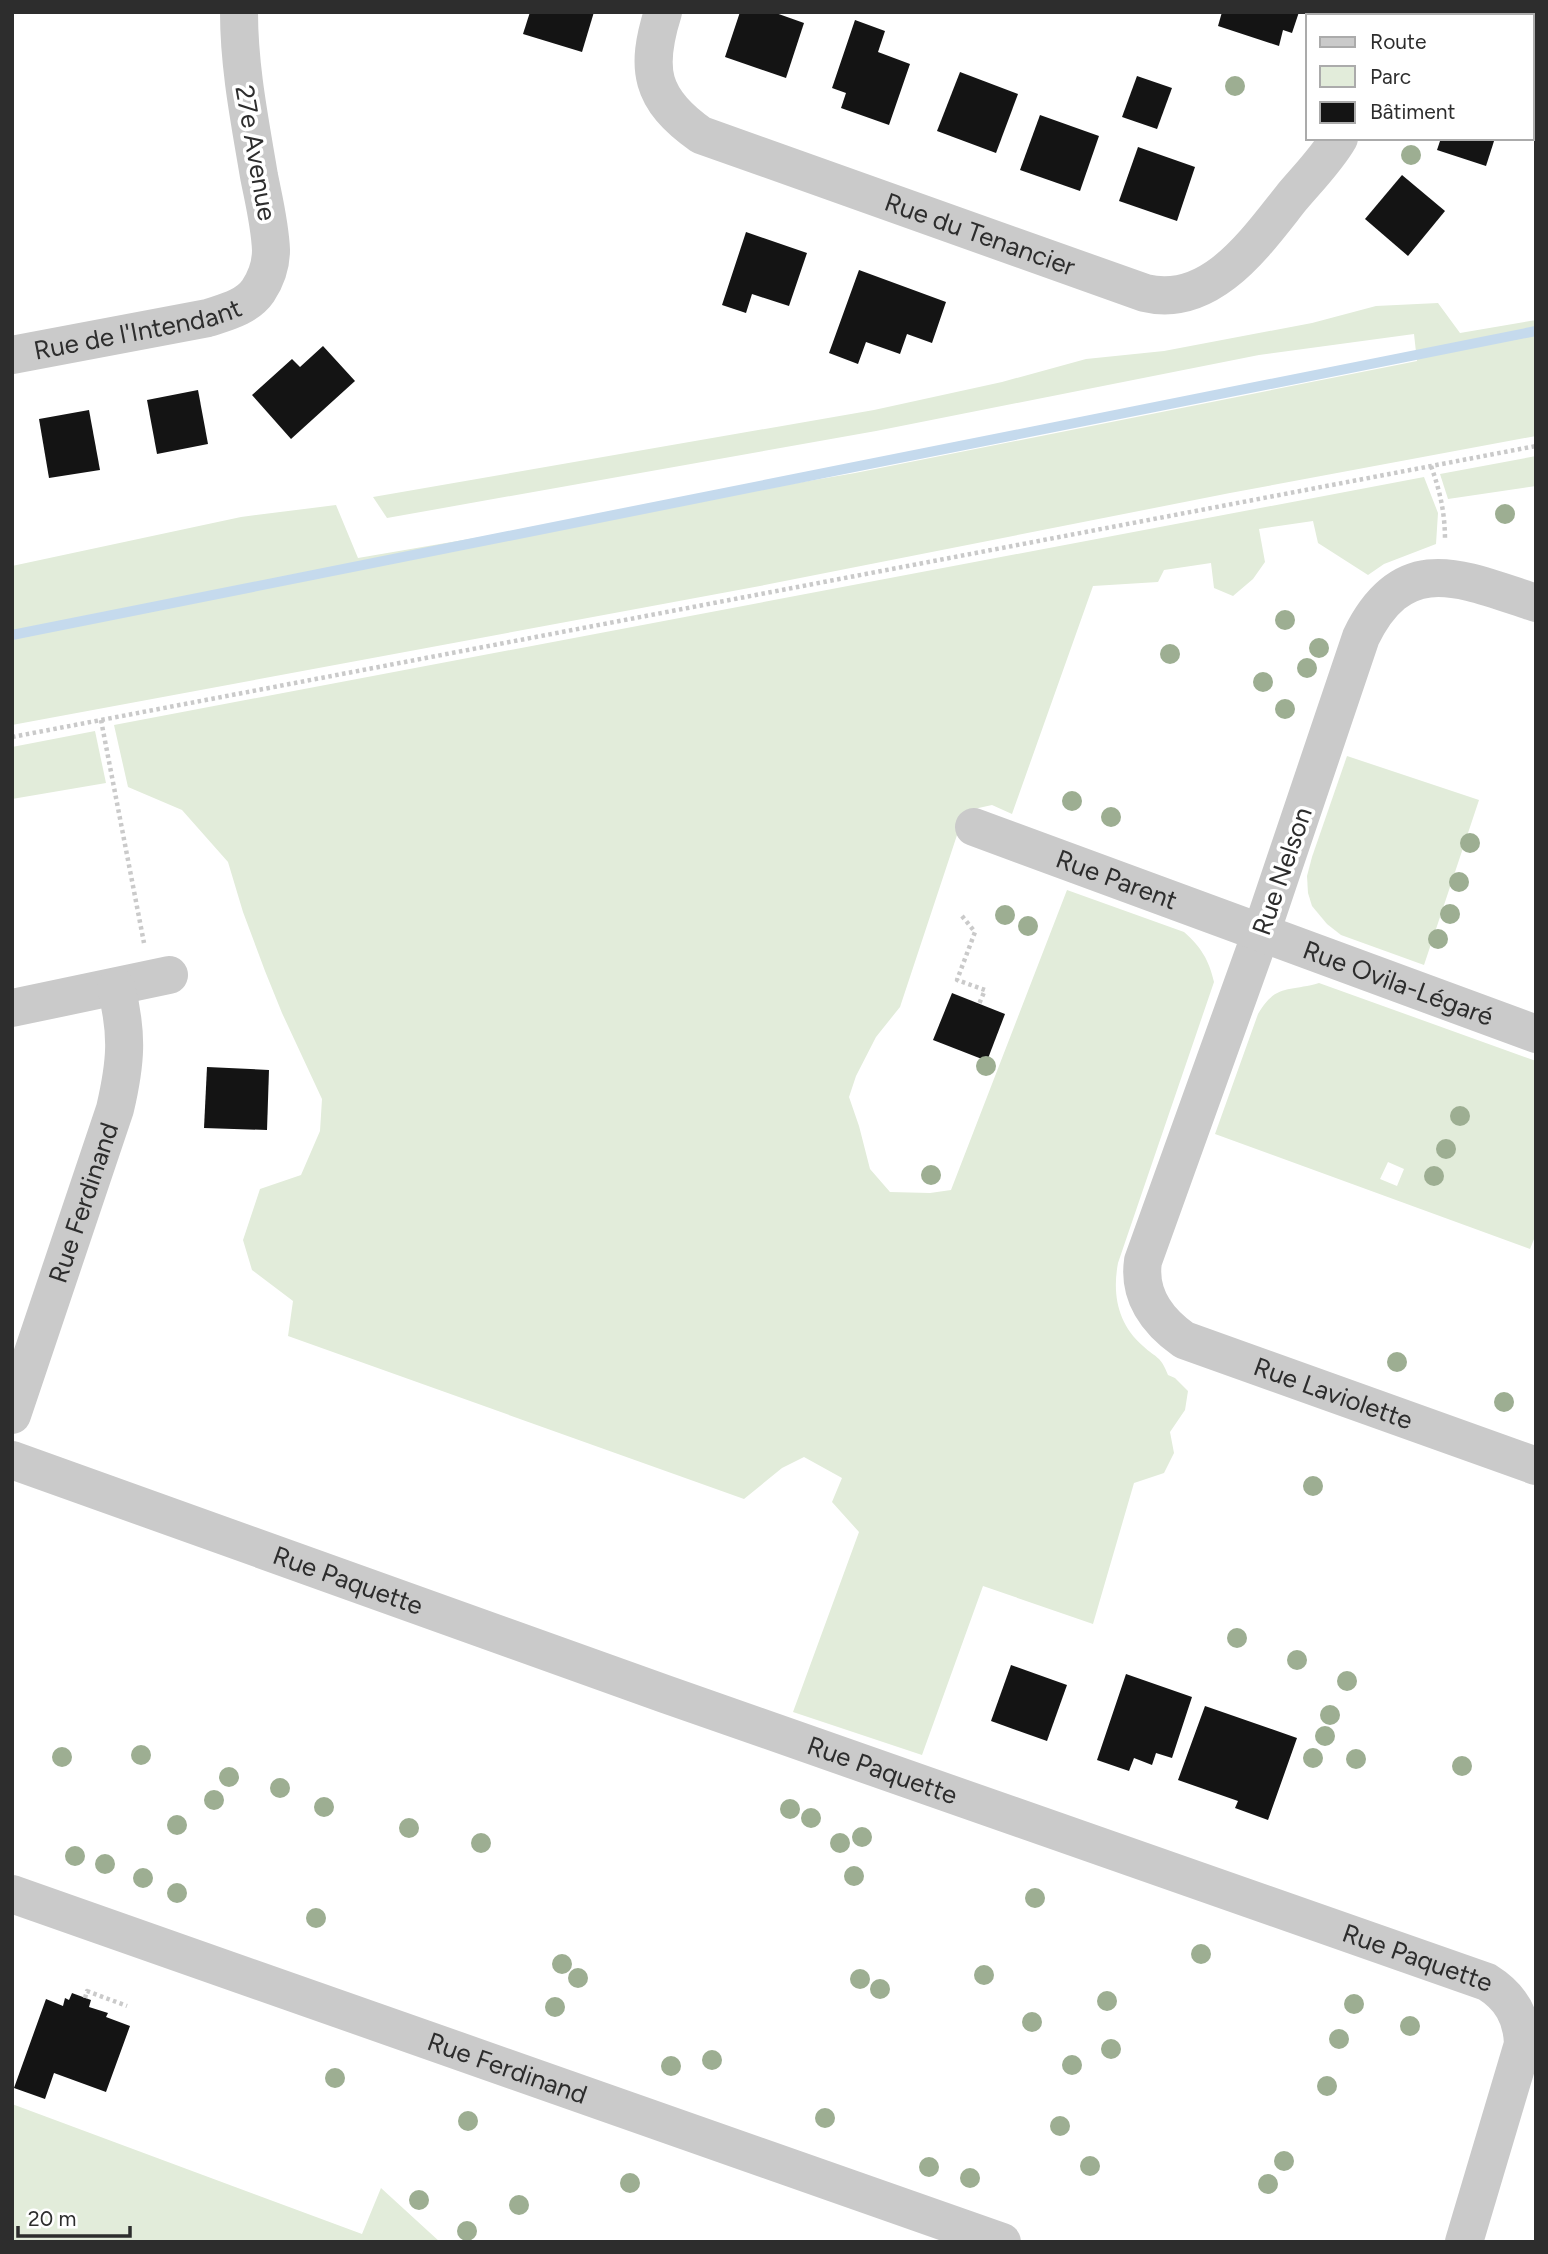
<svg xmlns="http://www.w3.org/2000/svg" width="1548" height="2254" font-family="Figtree,sans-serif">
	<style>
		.green { fill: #e2ecda; fill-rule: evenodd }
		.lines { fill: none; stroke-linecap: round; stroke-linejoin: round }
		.stream { stroke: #c5daed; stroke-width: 10 }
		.building { fill: #141414 }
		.path { stroke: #cacaca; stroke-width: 4.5; stroke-dasharray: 3.5 3.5; stroke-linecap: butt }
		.minor { stroke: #cacaca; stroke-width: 38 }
		.tree { fill: #9dae92 }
		.labels { text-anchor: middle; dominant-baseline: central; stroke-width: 7; stroke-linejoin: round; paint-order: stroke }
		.street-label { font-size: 26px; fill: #2d2d2d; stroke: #fff }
	</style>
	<rect width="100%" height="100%" fill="#fff"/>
	<g class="green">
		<polygon points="1438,303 1460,333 1536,320 1536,436 1230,493 760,586 12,725 12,566 241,517 336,505 358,558 855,473 1417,361 1414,334 1259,355 876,431 387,518 373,497 874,410 1002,382 1086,359 1164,351 1312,323 1376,306"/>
		<polygon points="1536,456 1536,486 1448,499 1440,474"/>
		<path d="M1424 477 1438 513 1436 544 1384 564 1368 575 1318 543 1313 521 1259 529 1265 562 1253 579 1233 596 1214 588 1211 563 1164 570 1158 582 1093 586 1012 814 992 805 965 811 900 1007 876 1037 856 1076 849 1097 859 1126 870 1169 890 1192 930 1193 951 1190 1067 890 1184 932C1201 947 1209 960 1214 982L1118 1263C1112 1295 1118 1324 1143 1346 1157 1359 1160 1355 1168 1375L1175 1378 1188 1391 1185 1410 1170 1432 1174 1453 1164 1473 1134 1483 1093 1624 983 1586 922 1755 793 1712 859 1532 832 1502 842 1478 804 1457 782 1468 744 1499 288 1336 293 1301 252 1270 243 1240 260 1189 301 1175 320 1131 322 1099 282 1013 265 971 243 912 228 862 182 810 128 787 114 725Z"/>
		<polygon points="95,731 106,783 12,799 12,747"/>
		<polygon points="1347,756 1479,800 1424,965 1341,935 1327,924 1312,906 1308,893 1307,876 1312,857"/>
		<path d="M1319 983 1536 1061V1234L1530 1249 1215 1134 1258 1014C1276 983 1289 992 1319 983ZM1388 1162 1404 1169 1397 1186 1380 1179Z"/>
		<polygon points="12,2104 362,2234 381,2188 440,2242 12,2242"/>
	</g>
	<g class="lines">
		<polyline class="stream" points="12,635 1536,331"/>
	</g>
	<g class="building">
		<polygon points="530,12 594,12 582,52 523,34"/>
		<polygon points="740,12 773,12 804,23 786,78 725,57"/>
		<polygon points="1222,12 1299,12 1292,33 1283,30 1279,46 1218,26"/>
		<polygon points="855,20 885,31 878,52 910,64 889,125 841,108 846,93 832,88"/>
		<polygon points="960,72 1018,94 996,153 937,131"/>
		<polygon points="1137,76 1172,88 1157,129 1122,117"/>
		<polygon points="1040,115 1099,136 1080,191 1020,170"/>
		<polygon points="1441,138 1495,138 1486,166 1437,150"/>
		<polygon points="1138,147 1195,167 1177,221 1119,201"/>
		<polygon points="1402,175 1445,211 1408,256 1365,219"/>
		<polygon points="746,232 807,253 789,306 752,294 746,313 722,305"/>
		<polygon points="859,270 946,302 932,343 907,334 900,354 866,342 858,364 829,353"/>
		<polygon points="323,346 355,381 291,439 252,395 292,359 300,367"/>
		<polygon points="198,390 208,444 157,454 147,400"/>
		<polygon points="89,410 100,470 49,478 39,419"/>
		<polygon points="952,993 1005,1014 987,1061 933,1040"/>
		<polygon points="207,1067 269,1070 267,1130 204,1128"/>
		<polygon points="1011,1665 1067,1685 1047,1741 991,1721"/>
		<polygon points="1126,1674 1192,1697 1172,1758 1156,1753 1152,1765 1134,1758 1129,1771 1097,1760"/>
		<polygon points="1205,1706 1297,1738 1268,1820 1235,1808 1238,1801 1178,1780"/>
		<polygon points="72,1993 91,2000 89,2007 108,2013 106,2017 130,2026 106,2092 54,2073 45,2099 14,2088 46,1999 63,2006 65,1998 69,2000"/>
	</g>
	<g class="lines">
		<g class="path">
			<path d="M1431 466C1440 491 1445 513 1445 540"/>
			<polyline points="101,720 144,943"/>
			<polyline points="12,737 1536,446"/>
			<polyline points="962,916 975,932 957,980 985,990 979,1004"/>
			<polyline points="85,1998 87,1991 127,2006"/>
		</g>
		<g class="minor">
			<path id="s1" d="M663 12C645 69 650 99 701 135L1145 293C1211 309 1256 242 1292 197 1308 178 1327 159 1339 138"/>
			<polyline points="1388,16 1389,12"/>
			<path id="s2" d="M12 355 208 318C226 312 247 307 258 291 266 279 271 264 271 250 270 225 264 201 259 176 250 122 239 68 239 12"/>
			<path id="s3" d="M1536 603C1462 579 1404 549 1361 637L1261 933 1143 1261C1138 1295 1157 1321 1184 1340L1536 1466"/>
			<path id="s4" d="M974 827 1536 1034"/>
			<polyline points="12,1008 169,975"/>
			<path id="s5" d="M12 1415 115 1109C126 1062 128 1034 116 987"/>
			<path id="s6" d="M12 1460 665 1694 1487 1982C1511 1997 1522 2016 1523 2044L1464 2242"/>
			<path id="s7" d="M12 1894 1002 2242"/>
		</g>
	</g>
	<g class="tree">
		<circle cx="1235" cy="86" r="10"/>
		<circle cx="1411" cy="155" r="10"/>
		<circle cx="1505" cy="514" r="10"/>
		<circle cx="1285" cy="620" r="10"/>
		<circle cx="1319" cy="648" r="10"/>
		<circle cx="1170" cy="654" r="10"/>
		<circle cx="1307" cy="668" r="10"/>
		<circle cx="1263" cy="682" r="10"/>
		<circle cx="1285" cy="709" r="10"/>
		<circle cx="1072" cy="801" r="10"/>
		<circle cx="1111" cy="817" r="10"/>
		<circle cx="1470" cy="843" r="10"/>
		<circle cx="1459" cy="882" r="10"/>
		<circle cx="1450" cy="914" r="10"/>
		<circle cx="1005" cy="915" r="10"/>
		<circle cx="1028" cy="926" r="10"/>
		<circle cx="1438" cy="939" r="10"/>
		<circle cx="986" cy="1066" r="10"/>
		<circle cx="1460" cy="1116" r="10"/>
		<circle cx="1446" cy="1149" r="10"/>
		<circle cx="931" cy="1175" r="10"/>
		<circle cx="1434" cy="1176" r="10"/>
		<circle cx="1397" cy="1362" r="10"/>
		<circle cx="1504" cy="1402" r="10"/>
		<circle cx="1313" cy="1486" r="10"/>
		<circle cx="1237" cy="1638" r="10"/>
		<circle cx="1297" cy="1660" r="10"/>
		<circle cx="1347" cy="1681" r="10"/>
		<circle cx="1330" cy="1715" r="10"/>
		<circle cx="1325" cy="1736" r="10"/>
		<circle cx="141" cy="1755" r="10"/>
		<circle cx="62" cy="1757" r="10"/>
		<circle cx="1313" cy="1758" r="10"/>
		<circle cx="1356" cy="1759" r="10"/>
		<circle cx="1462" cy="1766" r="10"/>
		<circle cx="229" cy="1777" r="10"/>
		<circle cx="280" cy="1788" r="10"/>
		<circle cx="214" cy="1800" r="10"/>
		<circle cx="324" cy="1807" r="10"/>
		<circle cx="790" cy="1809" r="10"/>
		<circle cx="811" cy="1818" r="10"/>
		<circle cx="177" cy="1825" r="10"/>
		<circle cx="409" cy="1828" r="10"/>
		<circle cx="862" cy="1837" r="10"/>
		<circle cx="481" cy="1843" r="10"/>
		<circle cx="840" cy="1843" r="10"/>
		<circle cx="75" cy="1856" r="10"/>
		<circle cx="105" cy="1864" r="10"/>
		<circle cx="854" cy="1876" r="10"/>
		<circle cx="143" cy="1878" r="10"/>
		<circle cx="177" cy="1893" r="10"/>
		<circle cx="1035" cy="1898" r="10"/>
		<circle cx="316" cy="1918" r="10"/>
		<circle cx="1201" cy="1954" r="10"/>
		<circle cx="562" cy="1964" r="10"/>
		<circle cx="984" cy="1975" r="10"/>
		<circle cx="578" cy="1978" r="10"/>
		<circle cx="860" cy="1979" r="10"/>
		<circle cx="880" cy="1989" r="10"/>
		<circle cx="1107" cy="2001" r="10"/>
		<circle cx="1354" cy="2004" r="10"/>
		<circle cx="555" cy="2007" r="10"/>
		<circle cx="1032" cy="2022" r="10"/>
		<circle cx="1410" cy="2026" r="10"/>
		<circle cx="1339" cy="2039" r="10"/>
		<circle cx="1111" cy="2049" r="10"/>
		<circle cx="712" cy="2060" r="10"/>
		<circle cx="1072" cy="2065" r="10"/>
		<circle cx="671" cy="2066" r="10"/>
		<circle cx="335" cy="2078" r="10"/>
		<circle cx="1327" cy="2086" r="10"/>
		<circle cx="825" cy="2118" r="10"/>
		<circle cx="468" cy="2121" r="10"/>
		<circle cx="1060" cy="2126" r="10"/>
		<circle cx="1284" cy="2161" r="10"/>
		<circle cx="1090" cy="2166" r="10"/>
		<circle cx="929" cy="2167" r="10"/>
		<circle cx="970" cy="2178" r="10"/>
		<circle cx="630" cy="2183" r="10"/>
		<circle cx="1268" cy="2184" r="10"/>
		<circle cx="419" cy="2200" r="10"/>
		<circle cx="519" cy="2205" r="10"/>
		<circle cx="467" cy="2231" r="10"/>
	</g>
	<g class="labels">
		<g class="street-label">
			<text transform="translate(256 153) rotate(80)">27e Avenue</text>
			<text stroke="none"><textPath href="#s1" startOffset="438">Rue du Tenancier</textPath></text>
			<text stroke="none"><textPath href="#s2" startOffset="128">Rue de l'Intendant</textPath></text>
			<text transform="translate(1282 871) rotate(-71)">Rue Nelson</text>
			<text stroke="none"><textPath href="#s4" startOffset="152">Rue Parent</textPath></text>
			<text stroke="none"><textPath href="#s4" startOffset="452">Rue Ovila-Légaré</textPath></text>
			<text stroke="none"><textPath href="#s5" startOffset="224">Rue Ferdinand</textPath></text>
			<text stroke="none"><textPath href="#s3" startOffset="1118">Rue Laviolette</textPath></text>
			<text stroke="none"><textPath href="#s6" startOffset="357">Rue Paquette</textPath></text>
			<text stroke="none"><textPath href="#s6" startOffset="924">Rue Paquette</textPath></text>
			<text stroke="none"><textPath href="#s6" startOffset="1491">Rue Paquette</textPath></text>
			<text stroke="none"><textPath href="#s7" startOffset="525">Rue Ferdinand</textPath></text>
		</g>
	</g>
	<rect width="1548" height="2254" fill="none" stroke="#2d2d2d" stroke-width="28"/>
	<rect x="1306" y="14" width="228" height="126" fill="#ffffff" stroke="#ababab" stroke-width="2"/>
	<rect x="1320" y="37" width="35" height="10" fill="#cacaca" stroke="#ababab" stroke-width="2"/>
	<text x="1370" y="49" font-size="21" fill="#2d2d2d">Route</text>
	<rect x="1320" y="66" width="35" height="21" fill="#e2ecda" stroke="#ababab" stroke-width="2"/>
	<text x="1370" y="84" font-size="21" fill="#2d2d2d">Parc</text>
	<rect x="1320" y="102" width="35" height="21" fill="#141414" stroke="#ababab" stroke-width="2"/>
	<text x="1370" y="119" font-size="21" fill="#2d2d2d">Bâtiment</text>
	<path d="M18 2226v10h112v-10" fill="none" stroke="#2d2d2d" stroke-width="3.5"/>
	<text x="28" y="2226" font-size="21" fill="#2d2d2d" stroke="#ffffff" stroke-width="5" paint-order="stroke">20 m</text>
</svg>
